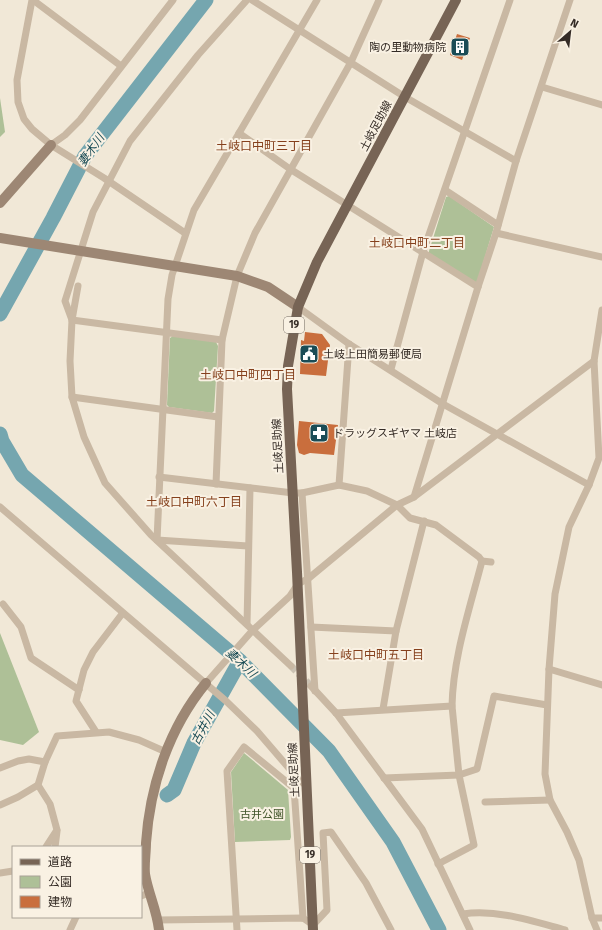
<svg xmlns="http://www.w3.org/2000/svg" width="602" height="930" font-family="'Fira Sans','Noto Sans JP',sans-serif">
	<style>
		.green { fill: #aec097 }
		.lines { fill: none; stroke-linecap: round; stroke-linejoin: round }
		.river { stroke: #75a6af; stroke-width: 15 }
		.building { fill: #c96e3d }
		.street-tunnel { stroke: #cbc2b3; stroke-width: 7; stroke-dasharray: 7 3.5; stroke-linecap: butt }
		.street { stroke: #c9b8a3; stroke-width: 7 }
		.secondary { stroke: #9d8774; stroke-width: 10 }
		.primary { stroke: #776455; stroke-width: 10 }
		.labels { text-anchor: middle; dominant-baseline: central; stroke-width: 4; stroke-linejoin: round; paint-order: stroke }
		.shield { fill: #f9f1e3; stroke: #6f665e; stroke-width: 1 }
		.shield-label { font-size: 10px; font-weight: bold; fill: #342b25 }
		.poi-label { font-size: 11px; fill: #342b25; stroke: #f9f1e3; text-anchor: start }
		.street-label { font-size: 11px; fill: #342b25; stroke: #f9f1e3 }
		.park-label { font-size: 11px; fill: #3f5328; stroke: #f9f1e3 }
		.neighbourhood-label { font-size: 12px; fill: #85401c; stroke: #f9f1e3 }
		.water-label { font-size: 12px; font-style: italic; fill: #1a4c56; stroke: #f9f1e3 }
	</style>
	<rect width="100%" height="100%" fill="#f1e8d7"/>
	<g class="green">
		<polygon points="0,98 5,132 0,137"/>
		<polygon points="449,196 494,227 477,283 429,254 429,251 446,197"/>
		<polygon points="173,336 216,342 218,346 214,411 212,413 169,407 167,405 170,338"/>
		<polygon points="0,633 39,732 23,745 0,740"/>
		<polygon points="244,753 288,790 291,837 290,840 235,842 231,772"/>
	</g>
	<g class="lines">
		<g class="river">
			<polyline points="0,314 53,218 85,156 206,0"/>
			<polyline points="0,434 2,441 22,475 240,661 329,751 393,842 439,930"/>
			<polyline points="167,795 174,790 194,743 240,661"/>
		</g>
	</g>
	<g class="building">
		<polygon points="457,34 470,38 462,60 450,55"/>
		<polygon points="305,332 322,334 330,345 326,376 300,374 301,340 304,341"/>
		<polygon points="299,421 338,425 334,455 310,453 304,455 299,453 297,445"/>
	</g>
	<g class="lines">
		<polyline class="street-tunnel" points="291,666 311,686"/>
		<g class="street">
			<polyline points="32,0 17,80 18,102 24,119 32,129 51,145 104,178 185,233"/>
			<polyline points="33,0 121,66"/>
			<polyline points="247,0 198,55 130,141 93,212 65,301 72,320 70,361 72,397 84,437 105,483 151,535 291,666"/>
			<polyline points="252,0 405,97 516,161"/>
			<polyline points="542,87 602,105"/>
			<polyline points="239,133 290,169 478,287"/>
			<polyline points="51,145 65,135 80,120 173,0"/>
			<polyline points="445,190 498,225"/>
			<polyline points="496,233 602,257"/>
			<polyline points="78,286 72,320 222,340"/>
			<polyline points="298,307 349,344 443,404 589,485"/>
			<polyline points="391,369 423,252 510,0"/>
			<polyline points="72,397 218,417"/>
			<polyline points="159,477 293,493 302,493 339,485 367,491 397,505 410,518 436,525 479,557 482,561 491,562"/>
			<polyline points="216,484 222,340 237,276 255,233 351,62 379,0"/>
			<polyline points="339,485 349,344"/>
			<polyline points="302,493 315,691"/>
			<polyline points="414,497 478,287 496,233 516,161 570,0"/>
			<polyline points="0,507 226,701 257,731 300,781 307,786"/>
			<polyline points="248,546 157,540 168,299 172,275 194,210 317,0"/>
			<polyline points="3,604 21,627 31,658 79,690"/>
			<polyline points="247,624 250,488"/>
			<polyline points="311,627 396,631"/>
			<polyline points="549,669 602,685"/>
			<polyline points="206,683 252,631 290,596 298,584 309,578 397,505 414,497 594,361"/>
			<polyline points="311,686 336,713 422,829 470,930"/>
			<polyline points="383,709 396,631 424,521"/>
			<path d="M336 713 452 706C453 657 470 608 482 561"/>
			<polyline points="96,732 76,701 84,670 93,652 122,614"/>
			<polyline points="0,768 18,761 29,759 45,762"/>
			<polyline points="384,778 459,775 477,769 494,696 547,705"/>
			<polyline points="38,785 50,804 57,830 46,847"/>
			<polyline points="485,802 550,800"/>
			<polyline points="0,805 18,797 38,785 45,762 57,736 109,732 139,740 166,752"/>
			<polyline points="55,847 57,831"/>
			<polyline points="438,864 474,845 459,775 452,706"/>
			<polyline points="0,873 13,871"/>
			<polyline points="141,896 149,893"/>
			<path d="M463 914C497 909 532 921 565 930"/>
			<polyline points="592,918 602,918"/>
			<polyline points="158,920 303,918 313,925 327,910 323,833 331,832 366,883 391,930"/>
			<polyline points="70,930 76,917"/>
			<polyline points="237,930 227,771 244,747 294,788 303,918"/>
			<polyline points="597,930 592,918 579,860 567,832 550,800 545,774 549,669 555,594 569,527 589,485 599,458 594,361 602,310"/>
		</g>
		<g class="secondary">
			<polyline points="0,203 51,145"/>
			<polyline points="0,238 237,276 268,287 298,307"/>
			<path d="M159 930C157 910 148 893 145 874 144 864 146 853 146 843 150 785 169 728 206 683"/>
		</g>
		<polyline class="primary" points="313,930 297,572 287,389 288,366 298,307 317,262 456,0"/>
	</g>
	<defs>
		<symbol id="building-square" viewBox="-11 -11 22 22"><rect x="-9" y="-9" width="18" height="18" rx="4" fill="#1a4c56" stroke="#f9f1e3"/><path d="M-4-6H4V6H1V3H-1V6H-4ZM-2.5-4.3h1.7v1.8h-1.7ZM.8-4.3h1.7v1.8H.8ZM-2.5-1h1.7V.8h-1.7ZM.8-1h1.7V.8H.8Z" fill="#fff"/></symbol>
		<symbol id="civic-square" viewBox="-11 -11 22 22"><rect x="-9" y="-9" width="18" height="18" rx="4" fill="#1a4c56" stroke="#f9f1e3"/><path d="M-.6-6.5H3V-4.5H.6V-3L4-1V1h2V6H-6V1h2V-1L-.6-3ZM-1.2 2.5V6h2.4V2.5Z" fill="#fff"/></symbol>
		<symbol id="pharmacy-square" viewBox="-11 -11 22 22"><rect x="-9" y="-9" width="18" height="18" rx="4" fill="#1a4c56" stroke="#f9f1e3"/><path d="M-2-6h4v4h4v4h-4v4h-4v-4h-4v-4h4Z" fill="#fff"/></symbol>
	</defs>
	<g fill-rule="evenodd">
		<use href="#building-square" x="449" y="36" width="22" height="22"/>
		<use href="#civic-square" x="298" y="343" width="22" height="22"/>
		<use href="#pharmacy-square" x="308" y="422" width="22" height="22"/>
	</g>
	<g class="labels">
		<g class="shield">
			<rect x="284" y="317" width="20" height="16" rx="3"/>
			<rect x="300" y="847" width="20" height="16" rx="3"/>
		</g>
		<g class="shield-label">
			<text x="294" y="325">19</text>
			<text x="310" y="855">19</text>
		</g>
		<g class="poi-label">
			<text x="446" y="47" text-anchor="end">陶の里動物病院</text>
			<text x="323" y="354">土岐上田簡易郵便局</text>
			<text x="333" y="433">ドラッグスギヤマ 土岐店</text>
		</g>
		<g class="street-label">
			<text transform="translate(376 126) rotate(-62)">土岐足助線</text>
			<text transform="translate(278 446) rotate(-93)">土岐足助線</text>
			<text transform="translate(294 770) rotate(-93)">土岐足助線</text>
		</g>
		<g class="park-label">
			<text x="262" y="814">古井公園</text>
		</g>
		<g class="neighbourhood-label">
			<text x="264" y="146">土岐口中町三丁目</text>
			<text x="417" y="243">土岐口中町二丁目</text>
			<text x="248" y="375">土岐口中町四丁目</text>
			<text x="194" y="502">土岐口中町六丁目</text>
			<text x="376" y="655">土岐口中町五丁目</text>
		</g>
		<g class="water-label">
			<text transform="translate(91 150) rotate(-55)">妻木川</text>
			<text transform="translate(241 663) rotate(43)">妻木川</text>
			<text transform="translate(203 728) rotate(-62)">古井川</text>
		</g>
	</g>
	<rect x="12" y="846" width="130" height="72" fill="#f9f1e3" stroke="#aaa297"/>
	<rect x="20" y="859" width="20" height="6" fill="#776455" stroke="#aaa297"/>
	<text x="48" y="866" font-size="12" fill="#342b25">道路</text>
	<rect x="20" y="876" width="20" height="12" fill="#aec097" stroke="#aaa297"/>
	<text x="48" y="886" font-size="12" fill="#342b25">公園</text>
	<rect x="20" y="896" width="20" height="12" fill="#c96e3d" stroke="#aaa297"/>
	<text x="48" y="906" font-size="12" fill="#342b25">建物</text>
	<g transform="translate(570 32) rotate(28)" stroke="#f9f1e3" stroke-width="3" paint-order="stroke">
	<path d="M0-3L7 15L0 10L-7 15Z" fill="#342b25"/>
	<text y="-6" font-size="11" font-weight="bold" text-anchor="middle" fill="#342b25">N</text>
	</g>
</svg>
